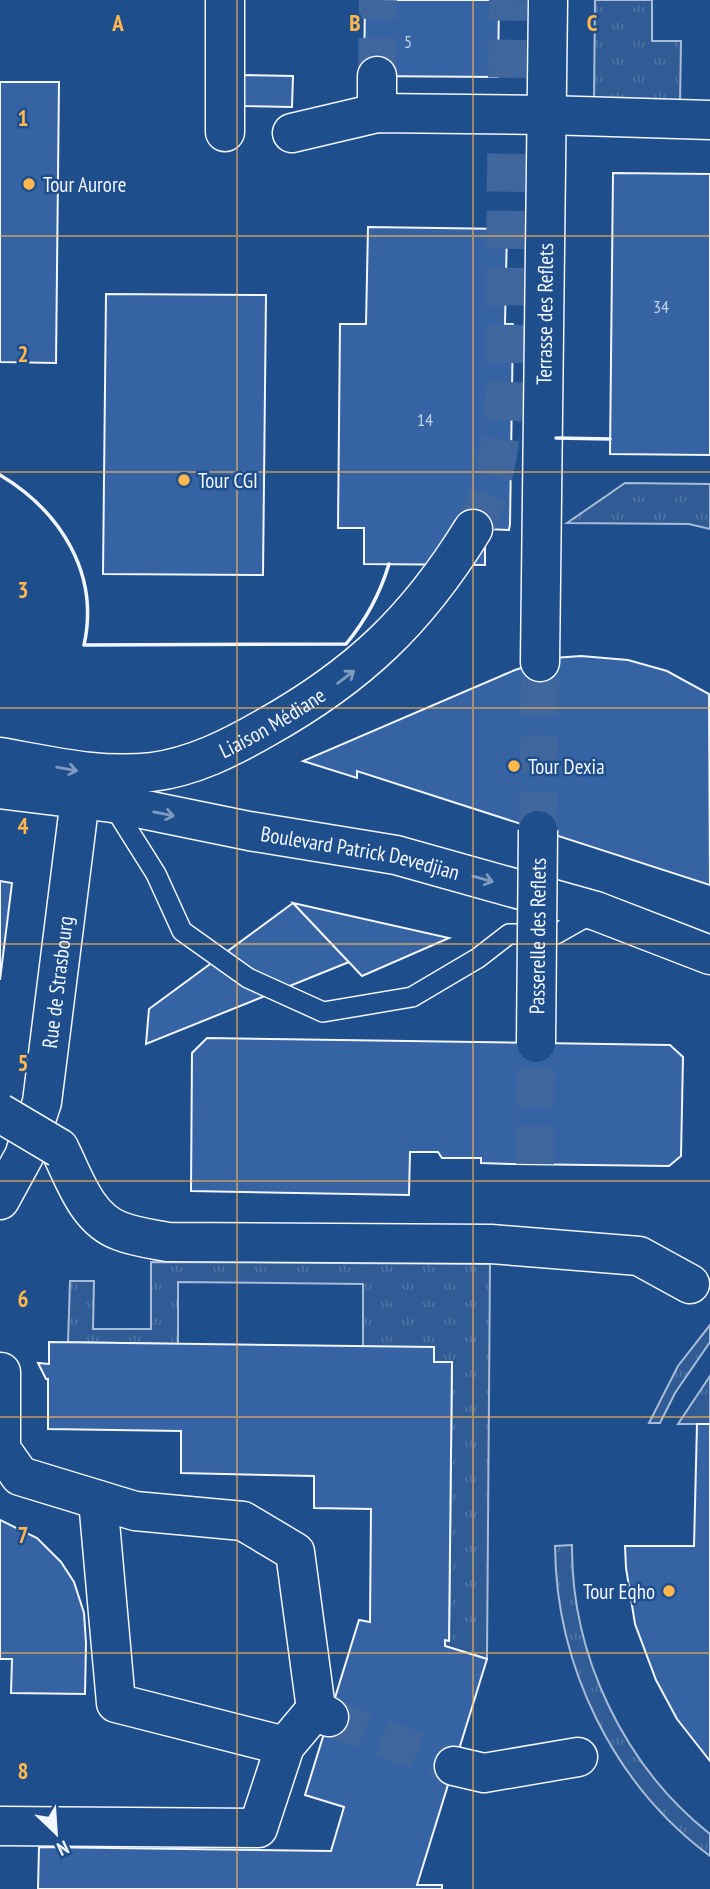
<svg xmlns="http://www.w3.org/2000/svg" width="710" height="1889" font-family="'PT Sans Narrow',sans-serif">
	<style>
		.grass { fill: url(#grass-tufts); stroke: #a8bbd7; stroke-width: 2 }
		.building { fill: #3563a3; stroke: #f2f6ff; stroke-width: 2 }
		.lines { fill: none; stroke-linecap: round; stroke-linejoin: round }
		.street-tunnel { stroke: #3f679d; stroke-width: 38; stroke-dasharray: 38 19; stroke-linecap: butt }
		.lane-casing { stroke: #f2f6ff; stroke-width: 22 }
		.street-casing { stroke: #f2f6ff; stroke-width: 41 }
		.primary-casing { stroke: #f2f6ff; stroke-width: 41 }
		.lane { stroke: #1f4e8c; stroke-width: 19 }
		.street { stroke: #1f4e8c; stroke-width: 38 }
		.primary { stroke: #1f4e8c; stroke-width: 38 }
		.street-bridge-casing { stroke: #f2f6ff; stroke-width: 41; stroke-linecap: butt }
		.street-bridge { stroke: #1f4e8c; stroke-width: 38 }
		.wall { stroke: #f2f6ff; stroke-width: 3.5 }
		.oneway { stroke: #7e9ac0 }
		.grid { fill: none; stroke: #ffb74d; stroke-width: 2; stroke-opacity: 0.55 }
		.poi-dot { fill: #ffb74d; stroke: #1f4e8c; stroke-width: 2.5 }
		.labels { text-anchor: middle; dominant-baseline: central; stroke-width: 5; stroke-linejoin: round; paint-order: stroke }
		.number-label { font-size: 18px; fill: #c3d1e8 }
		.poi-label { font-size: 21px; fill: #f2f6ff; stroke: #1f4e8c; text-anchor: start }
		.street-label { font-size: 21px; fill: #f2f6ff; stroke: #1f4e8c }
		.grid-label { font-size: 23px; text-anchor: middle; font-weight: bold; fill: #ffb74d; stroke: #1f4e8c; stroke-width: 5; stroke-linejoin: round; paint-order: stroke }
	</style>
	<defs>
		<pattern id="grass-tufts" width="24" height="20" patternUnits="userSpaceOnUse" patternTransform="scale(1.75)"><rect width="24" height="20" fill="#305b95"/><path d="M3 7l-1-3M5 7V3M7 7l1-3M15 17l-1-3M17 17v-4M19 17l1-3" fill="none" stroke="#4e73a5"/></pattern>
	</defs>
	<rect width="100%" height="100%" fill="#1f4e8c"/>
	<g class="grass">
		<polygon points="595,0 652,0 652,41 681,41 680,104 594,103"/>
		<polygon points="625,483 710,484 710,529 689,524 567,523"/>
		<polygon points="151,1262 490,1264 487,1659 445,1646 445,1640 449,1640 452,1362 434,1362 434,1348 363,1347 363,1284 178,1282 178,1344 68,1342 70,1281 94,1281 93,1329 151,1329"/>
		<polygon points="710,1325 710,1342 675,1393 660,1423 649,1423 678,1366"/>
		<polygon points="710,1376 710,1424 678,1424"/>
		<path d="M572 1545C571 1655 624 1766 710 1834V1856C613 1784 556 1666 555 1546Z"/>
	</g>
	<g class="building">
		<polygon points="365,0 499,0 498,77 364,76"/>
		<polygon points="244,75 293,76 292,107 244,106"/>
		<polygon points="0,82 59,82 56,363 0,362"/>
		<polygon points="613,173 710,174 710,455 610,454"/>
		<polygon points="368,227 507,229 505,324 513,324 510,524 509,530 485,529 485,565 364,564 364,528 338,528 340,324 366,324"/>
		<polygon points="106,294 266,295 263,575 103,574"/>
		<polygon points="581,656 628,660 667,671 709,694 710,885 357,771 357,778 303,761 515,670 553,658"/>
		<polygon points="0,881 12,883 0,980"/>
		<polygon points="293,903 349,962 146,1044 149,1009"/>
		<polygon points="293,903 449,938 362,976"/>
		<polygon points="207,1038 670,1045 683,1057 681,1156 669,1166 511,1164 481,1163 481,1158 442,1158 438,1152 410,1152 409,1195 191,1191 192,1053"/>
		<polygon points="49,1342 434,1347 434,1362 452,1362 449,1641 445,1640 445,1646 487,1659 417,1885 442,1885 442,1889 38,1889 39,1847 331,1851 344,1807 305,1795 359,1620 370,1622 371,1509 314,1508 314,1476 181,1473 181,1431 48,1429 48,1379 46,1379 38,1363 49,1364"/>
		<polygon points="697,1424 710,1424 710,1761 677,1719 656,1680 635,1624 626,1568 625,1546 694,1546"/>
		<polygon points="0,1520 37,1538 61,1562 74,1582 84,1613 86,1643 85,1694 11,1693 12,1659 0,1659"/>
	</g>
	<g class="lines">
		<g class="street-tunnel">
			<polyline points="377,76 378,0"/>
			<path d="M473 529C514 459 504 341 505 262 506 174 507 87 508 0"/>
			<polyline points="538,830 540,662"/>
			<polyline points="535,1164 536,1043"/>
			<polyline points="329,1717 454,1766"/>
		</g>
		<defs>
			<polyline id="lane" points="112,804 156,874 182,931 248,978 323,1012 412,997 478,958 509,934 556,934 595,912"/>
			<g id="street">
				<polyline points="225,0 225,132"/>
				<polyline points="377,76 377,113"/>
				<polyline points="292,133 377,113 547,115 710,120"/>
				<path id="s1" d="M540 662 548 0"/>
				<path id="s2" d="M0 757C51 766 100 778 152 772 193 767 230 748 265 728 358 676 417 620 473 529"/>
				<path d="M59 1148C74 1177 86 1219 120 1231 135 1237 152 1239 168 1242L491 1244 639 1256 690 1284"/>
				<path id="s3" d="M0 1200 24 1156 42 1102 80 799"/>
				<polyline points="1,1372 1,1449 20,1476 135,1511 243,1521 295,1552 316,1709 329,1717"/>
				<polyline points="98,1500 116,1703 285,1746"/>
				<polyline points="454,1766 484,1773 578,1757"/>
				<polyline points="0,1826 258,1828 285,1746 316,1709"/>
			</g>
			<g id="primary">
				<path id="s4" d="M0 789 112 803 249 831 396 855 596 911 710 955"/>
			</g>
		</defs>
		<use href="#lane" class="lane-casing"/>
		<use href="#street" class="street-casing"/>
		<use href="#primary" class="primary-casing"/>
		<use href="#lane" class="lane"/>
		<use href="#street" class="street"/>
		<use href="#primary" class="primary"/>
		<defs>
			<g id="street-bridge">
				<path id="s5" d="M536 1043 538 830"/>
				<polyline points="0,1113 59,1148"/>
			</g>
		</defs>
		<use href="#street-bridge" class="street-bridge-casing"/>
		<use href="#street-bridge" class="street-bridge"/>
		<g class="wall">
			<polyline points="556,438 610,439"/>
			<path d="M0 475C60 511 100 573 84 645L346 644C366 620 380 594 389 564"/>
		</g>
	</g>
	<defs><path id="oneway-shaft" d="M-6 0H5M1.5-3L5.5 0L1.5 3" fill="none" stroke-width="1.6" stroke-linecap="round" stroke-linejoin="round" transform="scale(1.75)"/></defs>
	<g class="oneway">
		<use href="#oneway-shaft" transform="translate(346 677) rotate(-37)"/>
		<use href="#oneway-shaft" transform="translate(67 769) rotate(10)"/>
		<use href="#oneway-shaft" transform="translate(164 814) rotate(11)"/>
		<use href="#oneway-shaft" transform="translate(483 879) rotate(16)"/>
	</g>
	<path class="grid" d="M237 0V1889M473 0V1889M0 236H710M0 472H710M0 708H710M0 944H710M0 1181H710M0 1417H710M0 1653H710"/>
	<g class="poi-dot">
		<circle cx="29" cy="184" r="7"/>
		<circle cx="184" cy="480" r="7"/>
		<circle cx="514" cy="766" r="7"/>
		<circle cx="669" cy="1591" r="7"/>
	</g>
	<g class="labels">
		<g class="number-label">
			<text x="408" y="41">5</text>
			<text x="661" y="306">34</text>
			<text x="425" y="419">14</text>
		</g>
		<g class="poi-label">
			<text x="43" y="184">Tour Aurore</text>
			<text x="198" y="480">Tour CGI</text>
			<text x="528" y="766">Tour Dexia</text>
			<text x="655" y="1591" text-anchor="end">Tour Eqho</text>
		</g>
		<g class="street-label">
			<text stroke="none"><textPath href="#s1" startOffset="348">Terrasse des Reflets</textPath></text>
			<text stroke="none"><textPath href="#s2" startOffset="284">Liaison Médiane</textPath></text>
			<text stroke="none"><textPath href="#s4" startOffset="366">Boulevard Patrick Devedjian</textPath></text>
			<text stroke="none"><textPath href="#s5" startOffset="107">Passerelle des Reflets</textPath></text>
			<text stroke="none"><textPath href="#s3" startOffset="228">Rue de Strasbourg</textPath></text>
		</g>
	</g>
	<g class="grid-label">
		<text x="118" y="31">A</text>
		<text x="355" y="31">B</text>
		<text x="592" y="31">C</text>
		<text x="23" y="126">1</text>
		<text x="23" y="362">2</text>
		<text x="23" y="598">3</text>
		<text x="23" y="834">4</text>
		<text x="23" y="1071">5</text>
		<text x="23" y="1307">6</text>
		<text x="23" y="1543">7</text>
		<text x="23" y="1779">8</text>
	</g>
	<g transform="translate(56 1833) rotate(155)" stroke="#1f4e8c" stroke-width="5" paint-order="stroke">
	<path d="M0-5L12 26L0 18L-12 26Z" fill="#f2f6ff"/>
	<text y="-10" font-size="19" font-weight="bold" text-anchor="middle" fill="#f2f6ff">N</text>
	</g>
</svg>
